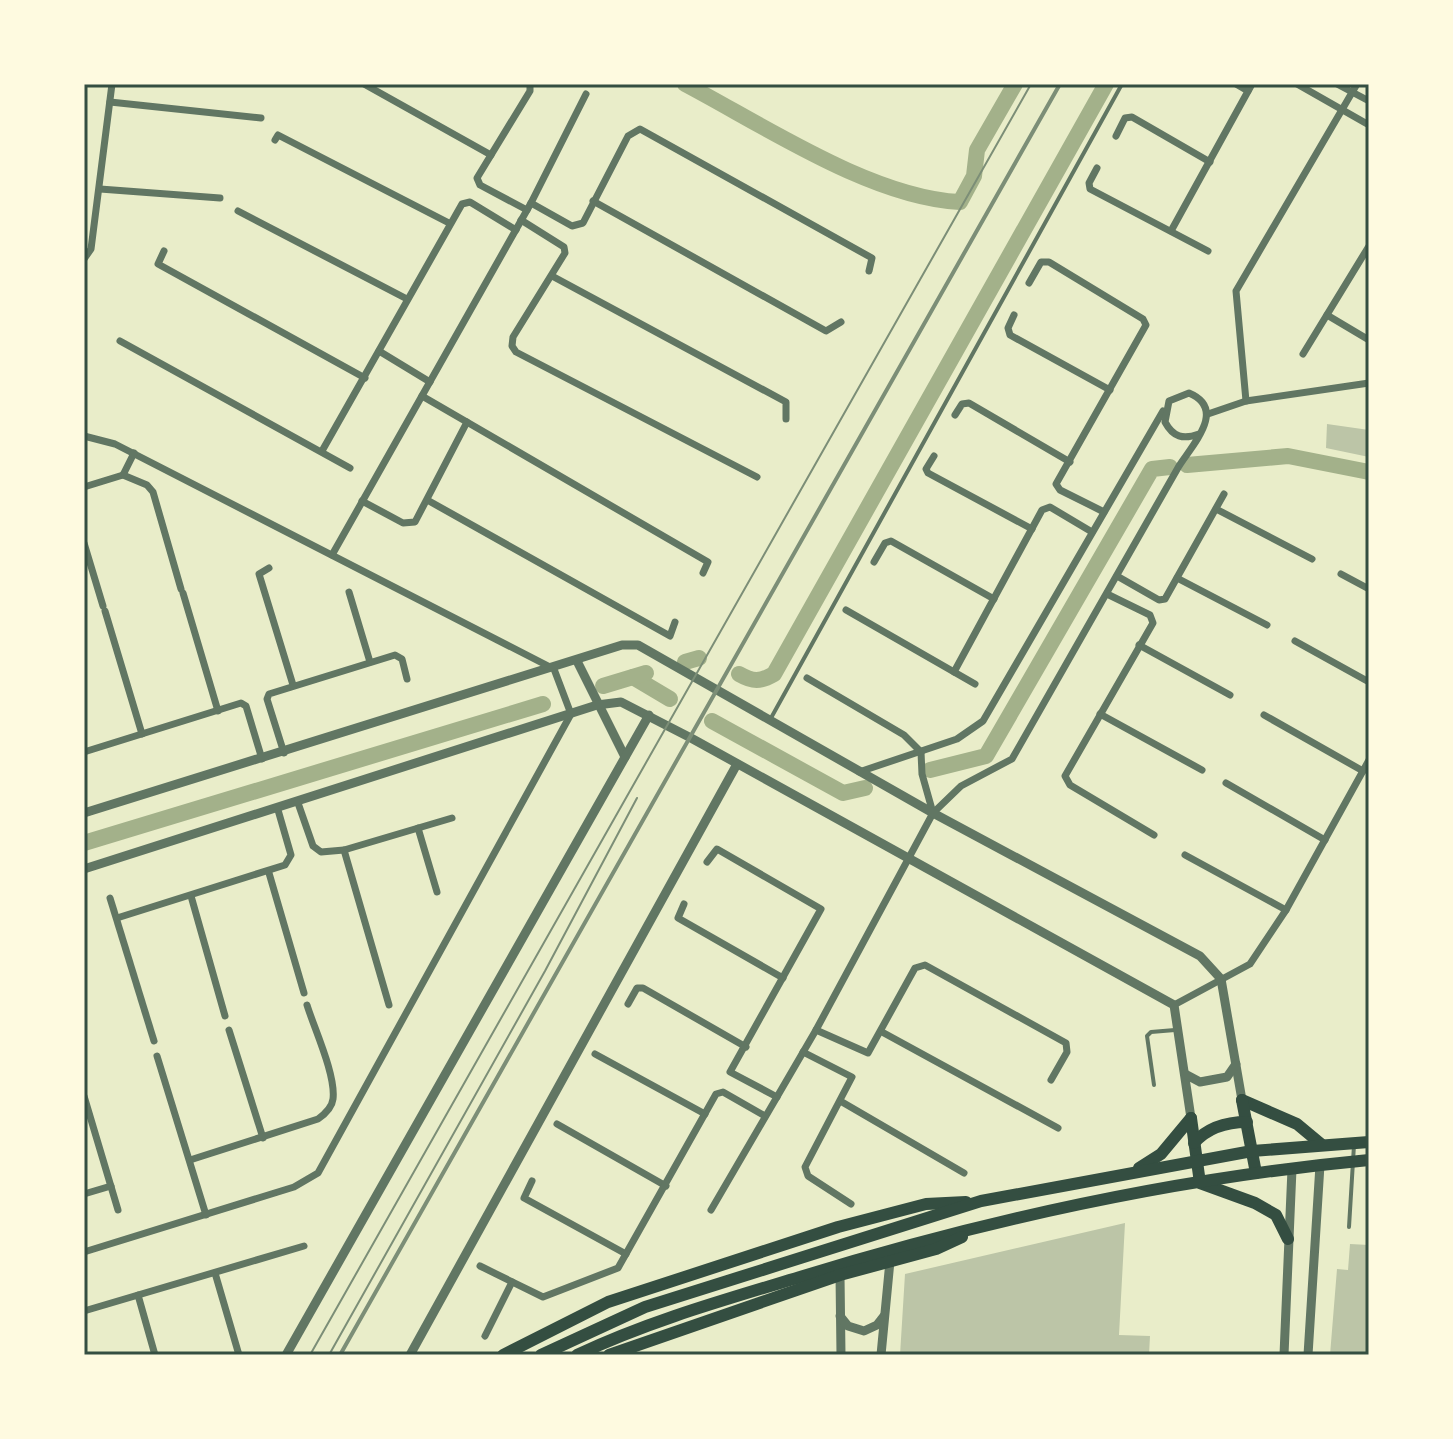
<svg xmlns="http://www.w3.org/2000/svg" width="1453" height="1439" font-family="Poppins,sans-serif">
	<style>
		.lines { fill: none; stroke-linecap: round; stroke-linejoin: round }
		.canal { stroke: #a3b18a; stroke-width: 16 }
		.building { fill: #bcc5a7 }
		.service { stroke: #617663; stroke-width: 4 }
		.minor { stroke: #617663; stroke-width: 7 }
		.tertiary { stroke: #617663; stroke-width: 9 }
		.primary { stroke: #344e41; stroke-width: 12 }
		.tram { stroke: #7c8e77; stroke-width: 2 }
		.rail { stroke: #7c8e77; stroke-width: 4 }
		.neatline { fill: none; stroke: #344e41; stroke-width: 3 }
	</style>
	<rect width="100%" height="100%" fill="#e9edc9"/>
	<g class="lines">
		<g class="canal">
			<path d="M685 84C763 125 872 198 960 202L974 176 977 150 1015 84"/>
			<polyline points="1187,465 1288,456 1369,472"/>
			<polyline points="685,662 699,658"/>
			<path d="M739 674C753 682 760 682 774 674L1106 84"/>
			<polyline points="633,677 670,699"/>
			<polyline points="603,686 646,673"/>
			<polyline points="712,721 843,793 865,788"/>
			<polyline points="930,770 986,756 1152,469 1170,467"/>
			<polyline points="84,843 543,704"/>
		</g>
	</g>
	<g class="building">
		<polygon points="1327,424 1369,430 1369,457 1326,448"/>
		<polygon points="1125,1223 1119,1335 1150,1336 1149,1355 900,1355 905,1274"/>
		<polygon points="1350,1244 1369,1245 1369,1355 1330,1355 1337,1269 1348,1270"/>
	</g>
	<g class="lines">
		<g class="service">
			<polyline points="771,718 1122,84"/>
			<polyline points="1154,1085 1147,1036 1151,1032 1175,1030"/>
			<polyline points="1349,1227 1354,1145"/>
		</g>
		<g class="minor">
			<polyline points="364,84 491,155"/>
			<polyline points="1236,84 1248,91"/>
			<polyline points="1297,84 1369,125"/>
			<polyline points="1337,84 1369,101"/>
			<polyline points="110,102 261,118"/>
			<polyline points="1116,136 1125,118 1132,117 1210,162"/>
			<polyline points="275,140 278,135 449,223"/>
			<polyline points="1097,168 1089,183 1090,189 1208,251"/>
			<polyline points="100,189 220,198"/>
			<polyline points="593,201 826,331 841,322"/>
			<polyline points="531,203 572,226 583,223 628,136 640,129 872,258 869,271"/>
			<polyline points="527,210 480,185 477,178 530,91 530,84"/>
			<polyline points="238,211 407,299"/>
			<polyline points="521,220 564,247 565,253 513,337 512,346 516,352 757,477"/>
			<polyline points="1171,231 1252,84"/>
			<polyline points="164,251 158,264 365,378"/>
			<polyline points="84,259 91,249 112,84"/>
			<polyline points="552,276 786,402 786,419"/>
			<polyline points="1029,283 1041,262 1049,262 1143,319 1146,325 1056,484 1060,490 1104,512"/>
			<polyline points="1014,315 1008,328 1010,335 1110,390"/>
			<polyline points="1327,315 1369,340"/>
			<polyline points="120,341 350,468"/>
			<polyline points="379,351 430,382"/>
			<polyline points="1303,354 1369,246"/>
			<polyline points="422,396 708,562 703,573"/>
			<polyline points="1246,401 1236,291 1357,84"/>
			<polyline points="1208,414 1246,401 1369,383"/>
			<polyline points="955,415 962,404 969,403 1070,462"/>
			<polyline points="84,436 115,444 554,669 571,714 318,1173 294,1187 84,1252"/>
			<polyline points="322,451 462,204 470,202 516,230"/>
			<polyline points="934,456 926,469 928,473 1032,529"/>
			<polyline points="123,475 147,485 153,492 181,589"/>
			<polyline points="84,487 123,475 134,453"/>
			<polyline points="362,501 403,523 415,522 467,422"/>
			<polyline points="429,501 670,636 675,622"/>
			<polyline points="1216,509 1312,559"/>
			<polyline points="84,543 103,606"/>
			<polyline points="332,555 531,203 586,94"/>
			<polyline points="874,562 885,543 891,541 994,599"/>
			<polyline points="269,568 259,574 293,685"/>
			<polyline points="1341,574 1369,589"/>
			<polyline points="1117,576 1159,600 1165,599 1224,494"/>
			<polyline points="1177,578 1267,625"/>
			<polyline points="349,592 370,662"/>
			<polyline points="183,593 218,711"/>
			<polyline points="1107,594 1150,615 1153,623 1065,776 1070,785 1154,835"/>
			<polyline points="846,610 975,684"/>
			<polyline points="105,611 142,734"/>
			<polyline points="1295,641 1369,682"/>
			<polyline points="1139,645 1230,695"/>
			<polyline points="954,672 1042,510 1050,507 1092,532"/>
			<polyline points="807,678 904,735 921,752"/>
			<polyline points="1100,714 1202,770"/>
			<polyline points="1264,715 1363,771"/>
			<polyline points="84,752 241,703 246,706 262,759"/>
			<polyline points="921,752 922,774 933,813"/>
			<polyline points="284,753 267,699 269,694 395,655 402,659 407,679"/>
			<polyline points="859,772 957,739 983,721 1163,411"/>
			<polyline points="1226,783 1325,840"/>
			<polyline points="298,803 313,846 321,852 344,850 452,818"/>
			<polyline points="418,828 437,892"/>
			<polyline points="344,850 389,1005"/>
			<polyline points="1185,855 1286,910"/>
			<polyline points="707,862 717,849 821,909 730,1072 777,1097"/>
			<polyline points="269,873 304,993"/>
			<polyline points="191,896 225,1016"/>
			<polyline points="110,898 154,1041"/>
			<polyline points="684,904 678,918 783,978"/>
			<polyline points="117,918 285,865 291,855 278,810"/>
			<polyline points="628,1004 637,988 643,988 746,1047"/>
			<polyline points="1174,1005 1250,964 1286,910 1369,760"/>
			<polyline points="229,1030 263,1138"/>
			<polyline points="816,1030 868,1053 915,968 925,965 1066,1043 1067,1052 1051,1080"/>
			<polyline points="882,1032 1058,1128"/>
			<polyline points="803,1052 852,1077 805,1167 808,1176 851,1204"/>
			<polyline points="595,1054 705,1114"/>
			<polyline points="157,1056 206,1215"/>
			<polyline points="84,1096 118,1210"/>
			<polyline points="842,1102 964,1173"/>
			<polyline points="557,1124 666,1186"/>
			<path d="M190 1160 318 1119C325 1114 332 1108 333 1099 336 1075 314 1028 307 1005"/>
			<polyline points="532,1181 524,1198 626,1254"/>
			<polyline points="84,1194 111,1186"/>
			<path d="M711 1210 816 1030 933 813 961 786 1012 759 1179 466C1193 444 1227 409 1189 393L1169 401 1165 422C1173 437 1183 440 1199 434"/>
			<polyline points="480,1266 543,1297 618,1268 716,1094 723,1092 765,1116"/>
			<polyline points="215,1273 239,1355"/>
			<polyline points="138,1295 155,1355"/>
			<polyline points="84,1311 304,1246"/>
			<polyline points="485,1336 512,1282"/>
		</g>
		<g class="tertiary">
			<polyline points="577,661 625,757"/>
			<polyline points="84,813 622,645 638,645 933,813 1200,956 1221,979 1242,1100"/>
			<polyline points="84,869 597,705 621,702 691,738 1174,1005 1191,1118"/>
			<polyline points="1185,1074 1200,1082 1227,1077 1236,1064"/>
			<polyline points="840,1275 841,1355"/>
			<polyline points="840,1316 848,1326 864,1331 877,1325 884,1316"/>
			<polyline points="286,1355 649,715"/>
			<polyline points="410,1355 737,764"/>
			<polyline points="881,1355 890,1261"/>
			<polyline points="1284,1355 1292,1169"/>
			<polyline points="1308,1355 1320,1165"/>
		</g>
		<g class="primary">
			<polyline points="1242,1100 1297,1124 1321,1144"/>
			<polyline points="1242,1100 1256,1173"/>
			<polyline points="1191,1118 1200,1183 1255,1203 1276,1215 1288,1239"/>
			<path d="M1194 1143C1208 1127 1226 1122 1247 1122"/>
			<polyline points="1139,1168 1161,1154 1191,1118"/>
			<polyline points="503,1355 608,1302 838,1227 926,1204 966,1202"/>
			<polyline points="541,1355 645,1307 981,1201 1252,1151 1369,1142"/>
			<path d="M577 1355C649 1321 724 1300 800 1277 985 1220 1176 1178 1369 1160"/>
			<polyline points="609,1355 840,1275 936,1249 962,1237"/>
		</g>
		<g class="tram">
			<polyline points="310,1355 1031,84"/>
			<polyline points="329,1355 545,971 637,798"/>
		</g>
		<polyline class="rail" points="340,1355 1060,84"/>
	</g>
	<rect width="1453" height="1439" fill="none" stroke="#fefae0" stroke-width="172"/>
	<rect x="86" y="86" width="1281" height="1267" class="neatline"/>
</svg>
